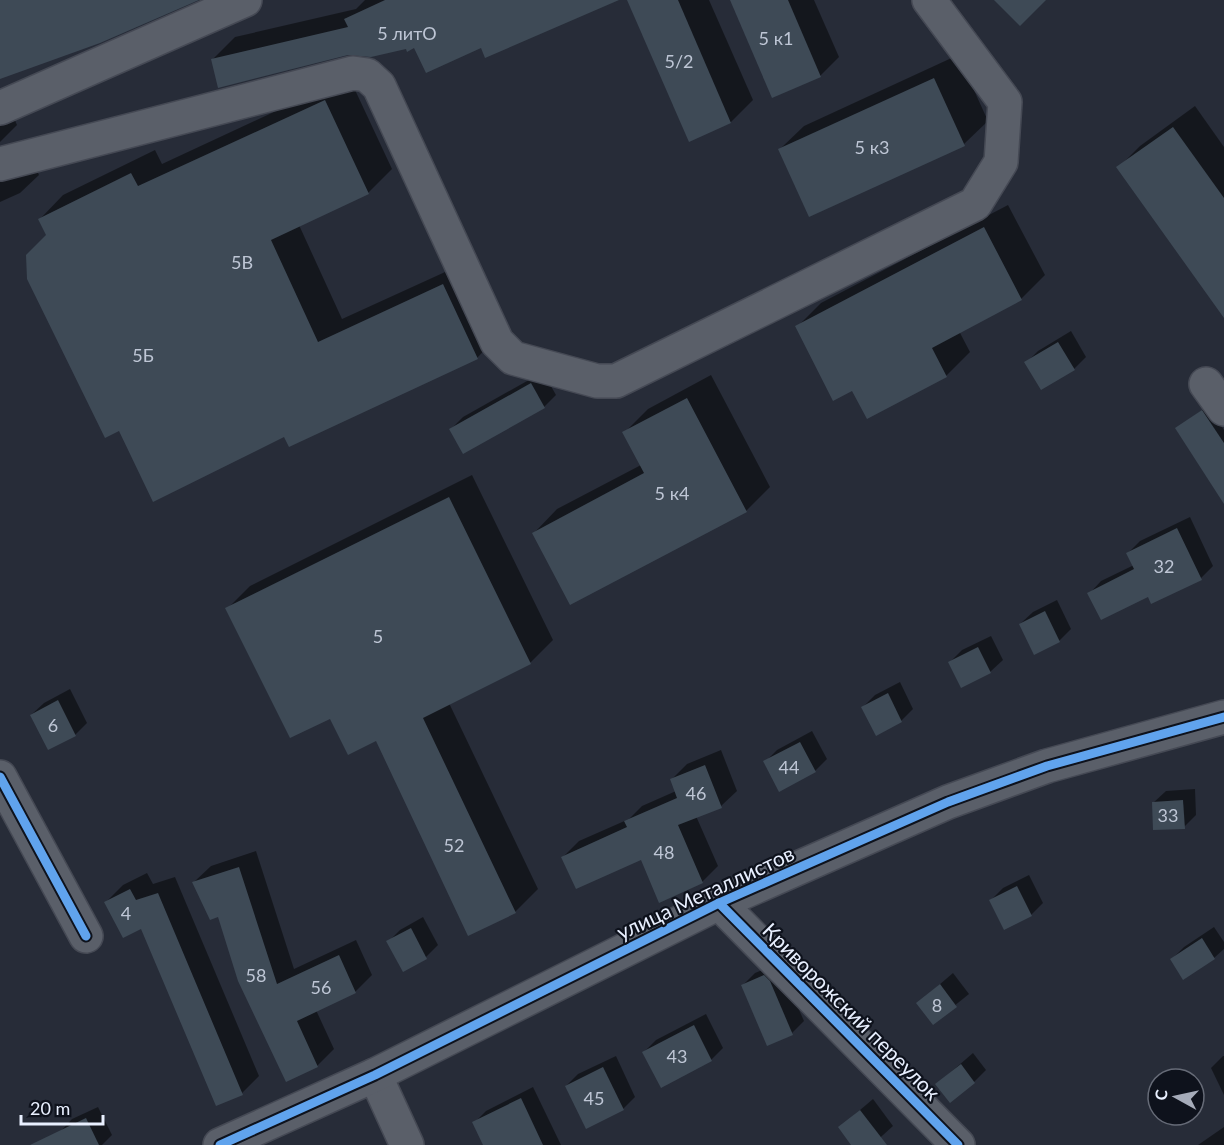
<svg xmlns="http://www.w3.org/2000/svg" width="1224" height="1145" font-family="Lato,sans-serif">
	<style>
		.shadow { fill: #0007 }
		.building { fill: #3e4a56 }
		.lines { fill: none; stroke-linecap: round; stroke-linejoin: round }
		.minor-casing { stroke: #454954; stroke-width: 36 }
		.minor { stroke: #5a5f69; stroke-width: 33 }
		.cycleway-casing { stroke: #0e121c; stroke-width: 13 }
		.cycleway { stroke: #60a3ed; stroke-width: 9 }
		.labels { text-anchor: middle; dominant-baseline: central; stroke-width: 4.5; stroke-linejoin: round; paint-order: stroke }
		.number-label { font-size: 18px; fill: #bec6d5 }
		.street-label { font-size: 21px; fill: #e9f0ff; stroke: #0e121c }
	</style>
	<rect width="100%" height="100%" fill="#272c38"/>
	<g class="shadow">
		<polygon points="365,0 615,0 482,46 415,46 348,53 213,59 235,37 356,9"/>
		<polygon points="629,0 709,0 753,100 731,122 690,140"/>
		<polygon points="731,0 814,0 839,57 820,76"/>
		<polygon points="958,55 988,121 964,144 810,215 780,149 804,126"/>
		<polygon points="349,77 392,169 368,193 299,225 342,319 467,262 500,334 477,358 285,435 48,235 40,219 63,195 155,150 162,164"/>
		<polygon points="1195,106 1224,147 1224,313 1118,168 1140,146"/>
		<polygon points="13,116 17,125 0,142 0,122"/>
		<polygon points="0,151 33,162 39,175 20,193 0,202"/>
		<polygon points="1008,205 1045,275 1021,299 959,331 970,352 946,376 853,389 797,327 821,303"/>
		<polygon points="1071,331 1086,357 1074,369 1026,363 1038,351"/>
		<polygon points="543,372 556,395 544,407 451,429 463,417"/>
		<polygon points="711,375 770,487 746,511 534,533 557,509 641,465 624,433 648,409"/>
		<polygon points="1208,406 1224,430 1224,501 1177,428"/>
		<polygon points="472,475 553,640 531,662 449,703 538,889 515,912 377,739 330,717 227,609 250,586"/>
		<polygon points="1190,517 1213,566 1201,578 1152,602 1149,595 1089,594 1101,581 1134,565 1128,553 1140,541"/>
		<polygon points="1057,600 1071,629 1059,641 1020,624 1033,612"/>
		<polygon points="991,636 1003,660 990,672 950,662 962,650"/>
		<polygon points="900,682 913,709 901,721 863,707 875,695"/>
		<polygon points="70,689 87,723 75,735 31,715 44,703"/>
		<polygon points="812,731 827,759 815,771 765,762 777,750"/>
		<polygon points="721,750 737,791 721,806 696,816 718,866 702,882 641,858 563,857 579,841 629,819 642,806 676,791 672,779 687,764"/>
		<polygon points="1195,789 1196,815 1184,827 1153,803 1166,791"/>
		<polygon points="256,851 294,969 356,940 372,975 355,992 316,1010 334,1049 317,1066 287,1080 219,915 194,882 211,866"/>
		<polygon points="147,873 153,884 175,877 259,1076 242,1093 142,927 106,902 123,885"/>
		<polygon points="1029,875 1043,903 1031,915 991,900 1003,888"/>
		<polygon points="423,917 438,945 426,957 388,942 400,930"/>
		<polygon points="1214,927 1224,942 1224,949 1214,958 1172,959 1184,947"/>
		<polygon points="776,964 781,969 804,1021 792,1033 743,985 755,973"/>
		<polygon points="953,973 969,994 933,1023 918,1003"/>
		<polygon points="706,1014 723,1048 711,1060 644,1052 656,1040"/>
		<polygon points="973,1053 986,1070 974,1082 937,1084"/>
		<polygon points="616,1056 635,1097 623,1109 566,1086 578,1074"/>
		<polygon points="1223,1056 1224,1056 1224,1095 1211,1068"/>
		<polygon points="533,1087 561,1145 485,1145 474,1123 486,1111"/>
		<polygon points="873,1099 893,1126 872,1145 853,1145 840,1127"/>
		<polygon points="98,1107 112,1135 102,1145 67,1145 60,1132 72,1119"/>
		<polygon points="1224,1127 1224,1145 1198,1145"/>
	</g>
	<g class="building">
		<polygon points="0,0 199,0 100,43 0,79"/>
		<polygon points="385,0 619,0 485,58 481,48 426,73 414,48 407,52 406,49 371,57 348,55 218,88 211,59 348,27 344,19"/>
		<polygon points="627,0 678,0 731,123 689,142"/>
		<polygon points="730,0 788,0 821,77 772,98"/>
		<polygon points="994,0 1046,0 1020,26"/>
		<polygon points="934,78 965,146 809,217 778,149"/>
		<polygon points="325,100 369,194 271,240 318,342 443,284 478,359 289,447 284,437 153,502 119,431 105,438 27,279 26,255 46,235 38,219 131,173 138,186"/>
		<polygon points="1173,127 1224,198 1224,318 1116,167"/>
		<polygon points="984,227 1022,300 932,348 947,377 867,419 852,391 833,401 795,326"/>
		<polygon points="1058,342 1075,370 1041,390 1024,362"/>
		<polygon points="531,383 545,408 463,454 449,429"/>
		<polygon points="687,398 747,512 570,605 532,533 644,473 622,432"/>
		<polygon points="1202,410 1224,443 1224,504 1175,428"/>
		<polygon points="449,497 531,664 423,718 516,913 468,936 376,741 348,755 330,719 290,738 225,608"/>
		<polygon points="1177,528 1202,580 1151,604 1148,597 1101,620 1087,593 1134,569 1126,553"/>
		<polygon points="1045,611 1060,642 1034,655 1019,624"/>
		<polygon points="978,647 991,673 961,688 948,662"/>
		<polygon points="888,693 902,722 876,736 861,707"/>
		<polygon points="58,700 76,736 48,750 30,715"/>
		<polygon points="800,742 816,772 779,792 763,761"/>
		<polygon points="705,765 722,808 678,825 703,883 659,903 641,860 576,889 561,857 627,827 624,821 677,798 670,779"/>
		<polygon points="1183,800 1185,829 1153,830 1152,802"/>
		<polygon points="239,867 277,984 339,955 356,993 297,1021 318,1067 286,1082 238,981 218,917 210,920 192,882"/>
		<polygon points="1017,886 1032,916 1004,930 989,900"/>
		<polygon points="130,889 136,900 158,893 243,1095 216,1106 141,929 123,938 104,902"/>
		<polygon points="411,928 427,959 403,972 386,941"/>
		<polygon points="1202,938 1215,959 1183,980 1170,959"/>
		<polygon points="764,975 770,981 793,1035 767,1046 741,985"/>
		<polygon points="940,984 957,1007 933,1025 916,1003"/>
		<polygon points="694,1025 712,1061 661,1088 642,1052"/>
		<polygon points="961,1064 975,1083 950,1103 935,1084"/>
		<polygon points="603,1067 624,1110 586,1129 565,1086"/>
		<polygon points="521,1098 543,1145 483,1145 472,1122"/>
		<polygon points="860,1110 887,1145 851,1145 838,1127"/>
		<polygon points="86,1118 99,1145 30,1145"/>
	</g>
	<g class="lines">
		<defs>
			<g id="minor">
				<polyline points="0,108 245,0"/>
				<polyline points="0,164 353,73 367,75 379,86 497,342 513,358 597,381 616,381 975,204 1001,162 1005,102 929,0"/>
				<polyline points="1206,384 1224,409"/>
				<polyline points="0,777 86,936"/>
				<polyline points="719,903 958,1145"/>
				<polyline points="375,1075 407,1145"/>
				<polyline points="220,1145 375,1075 719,903 948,802 1047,766 1224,717"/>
			</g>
		</defs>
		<use href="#minor" class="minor-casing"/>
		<use href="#minor" class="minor"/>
		<defs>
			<g id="cycleway">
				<polyline points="0,777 86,936"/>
				<polyline points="719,903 958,1145"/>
				<polyline points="220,1145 375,1075 719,903 948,802 1047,766 1224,717"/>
			</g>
		</defs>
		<use href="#cycleway" class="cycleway-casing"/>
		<use href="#cycleway" class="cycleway"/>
	</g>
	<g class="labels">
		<g class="number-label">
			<text x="407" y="33">5 литО</text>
			<text x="776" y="38">5 к1</text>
			<text x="679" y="61">5/2</text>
			<text x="872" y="147">5 к3</text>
			<text x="242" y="262">5В</text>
			<text x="143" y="355">5Б</text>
			<text x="672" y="493">5 к4</text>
			<text x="1164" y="566">32</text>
			<text x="378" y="636">5</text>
			<text x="53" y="725">6</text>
			<text x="789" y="767">44</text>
			<text x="696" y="793">46</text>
			<text x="1168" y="815">33</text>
			<text x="454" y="845">52</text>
			<text x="664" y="852">48</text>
			<text x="126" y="913">4</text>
			<text x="256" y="975">58</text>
			<text x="321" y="987">56</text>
			<text x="937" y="1005">8</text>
			<text x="677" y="1056">43</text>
			<text x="594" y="1098">45</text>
		</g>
		<g class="street-label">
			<text transform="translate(705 892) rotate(-25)">улица Металлистов</text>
			<text transform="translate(852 1011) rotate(45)">Криворожский переулок</text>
		</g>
	</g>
	<g transform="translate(1176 1097) rotate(278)"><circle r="28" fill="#0e121c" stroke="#666b77" stroke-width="1.5"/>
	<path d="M0-4.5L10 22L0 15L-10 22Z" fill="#a5abb9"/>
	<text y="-9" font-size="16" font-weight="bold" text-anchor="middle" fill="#e9f0ff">С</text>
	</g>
	<path d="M21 1115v9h82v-9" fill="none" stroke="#e9f0ff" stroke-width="3"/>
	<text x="30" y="1115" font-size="18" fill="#e9f0ff" stroke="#0e121c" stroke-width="4.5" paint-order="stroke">20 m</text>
</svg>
